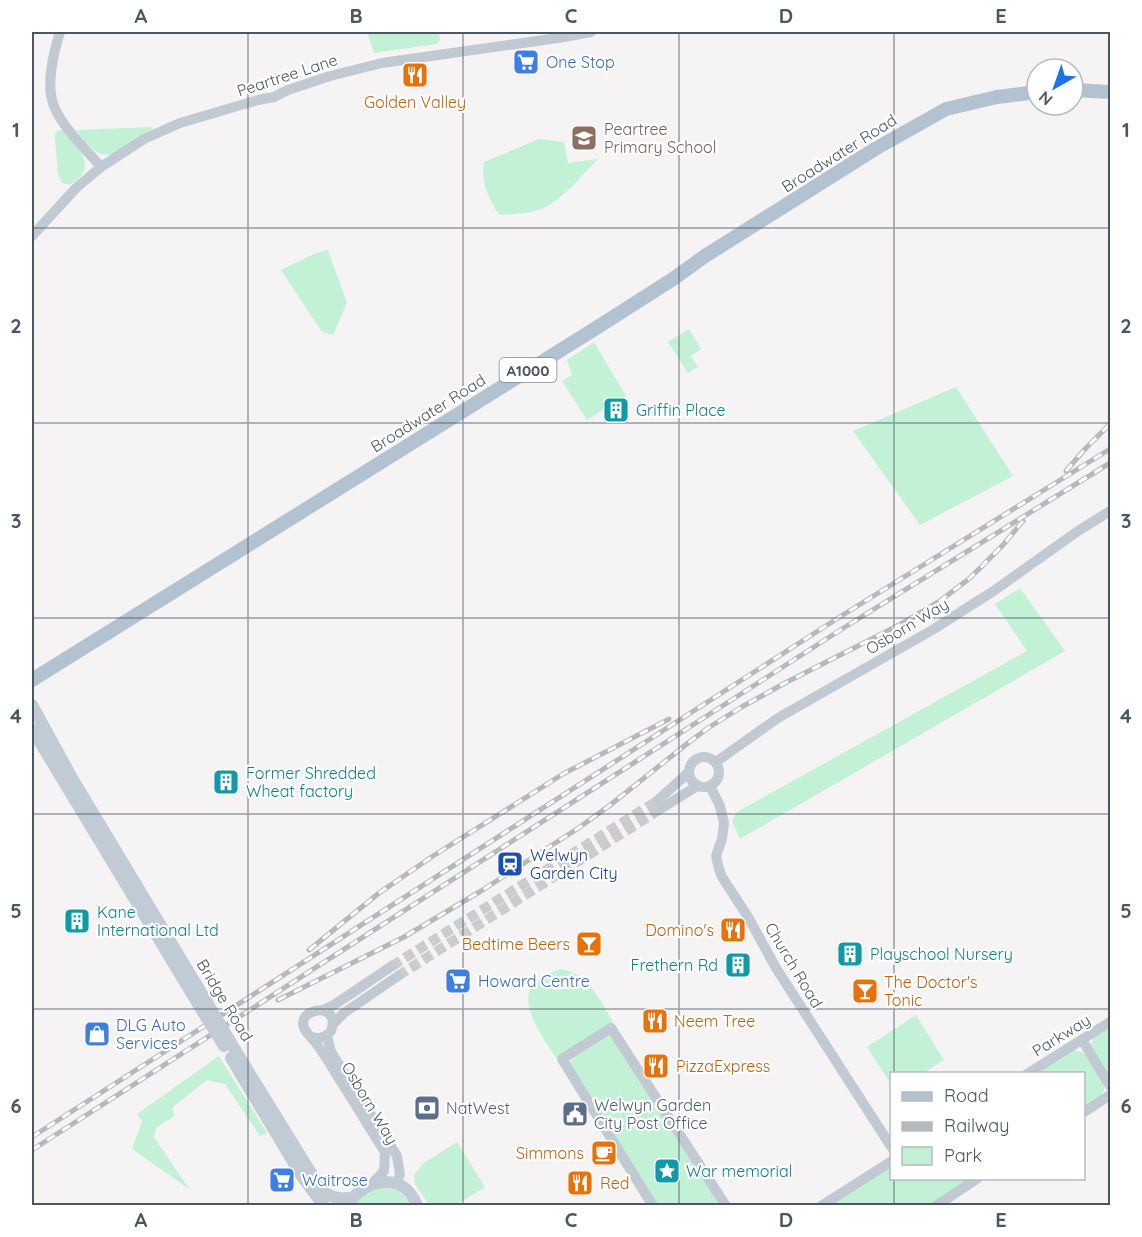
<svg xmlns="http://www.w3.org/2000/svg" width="1142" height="1237" font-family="Quicksand,sans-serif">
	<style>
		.green { fill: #c3f1d5 }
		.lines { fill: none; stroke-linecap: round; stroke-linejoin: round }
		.tertiary-tunnel { stroke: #caccce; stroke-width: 10; stroke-dasharray: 10 5; stroke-linecap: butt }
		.tertiary { stroke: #c1cad2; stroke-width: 10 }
		.secondary { stroke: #c1cbd6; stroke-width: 12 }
		.primary { stroke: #b3c2d1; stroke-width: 14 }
		.rail-casing { stroke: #b5b8bd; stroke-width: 5 }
		.rail { stroke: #fff; stroke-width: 3; stroke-dasharray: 9; stroke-linecap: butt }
		.secondary-bridge { stroke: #c1cbd6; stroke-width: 12 }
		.grid { fill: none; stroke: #4a5661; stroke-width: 1.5; stroke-opacity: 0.55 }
		.labels { text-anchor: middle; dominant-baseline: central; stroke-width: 4.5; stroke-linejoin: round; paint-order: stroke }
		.shield { fill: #fff; stroke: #808990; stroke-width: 1.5 }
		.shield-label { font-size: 15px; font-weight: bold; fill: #4a5661 }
		.shop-label { font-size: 16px; fill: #366cbe; stroke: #fff; text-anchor: start }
		.street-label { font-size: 16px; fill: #4a5661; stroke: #fff }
		.food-label { font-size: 16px; fill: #c56008; stroke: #fff; text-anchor: start }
		.education-label { font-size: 16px; fill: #785e54; stroke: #fff; text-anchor: start }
		.culture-label { font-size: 16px; fill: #0d838f; stroke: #fff; text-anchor: start }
		.transit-label { font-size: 16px; fill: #164399; stroke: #fff; text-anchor: start }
		.service-label { font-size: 16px; fill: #4e5e75; stroke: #fff; text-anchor: start }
		.neatline { fill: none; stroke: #4a5661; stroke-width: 2 }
		.grid-label { font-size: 20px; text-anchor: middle; font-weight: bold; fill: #4a5661 }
	</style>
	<rect width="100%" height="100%" fill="#f5f3f3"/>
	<g class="green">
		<polygon points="367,32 439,32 440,40 437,44 374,53"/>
		<path d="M151 127 153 128 152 130 113 154C96 159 86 141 76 130Z"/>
		<path d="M58 130H63C73 143 96 162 79 178 73 184 70 186 62 183L58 175 55 139V134Z"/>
		<path d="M539 139 564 142 568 163 598 159C582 175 562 201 541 209 528 214 513 214 499 215 489 198 480 182 484 162Z"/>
		<polygon points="328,250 347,303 333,335 322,332 281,270 316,253"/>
		<polygon points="689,329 701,349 691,356 698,367 688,373 668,342"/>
		<polygon points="594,342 626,396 587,420 562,381 572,375 567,360"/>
		<polygon points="956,387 1013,476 920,525 853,431"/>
		<polygon points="1020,588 1065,651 740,839 732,821 737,812 1027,651 995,604"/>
		<path d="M560 969C588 972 600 1000 613 1022L556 1058C546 1042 518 1005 532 986 535 983 540 980 544 978 549 974 554 971 560 969Z"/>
		<polygon points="916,1015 944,1060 924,1073 892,1074 891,1080 889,1081 867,1047"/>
		<path d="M1110 1026V1079L1091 1047C1091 1036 1102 1032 1110 1026Z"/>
		<polygon points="609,1035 614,1037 722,1205 658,1205 570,1063 574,1057"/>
		<path d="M1074 1050C1089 1051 1097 1072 1105 1083 1105 1097 1093 1101 1084 1107V1074H1034Z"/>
		<polygon points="219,1056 267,1133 260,1136 225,1084 207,1080 173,1107 174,1116 156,1128 154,1137 189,1189 132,1149 142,1121 137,1114"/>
		<polygon points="457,1142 485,1187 456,1205 429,1205 415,1184 414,1175 424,1163"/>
		<polygon points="891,1164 892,1178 971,1179 929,1205 827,1206"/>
		<path d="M376 1188C396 1188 400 1189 411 1206H352L360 1196Z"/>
	</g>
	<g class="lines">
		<g class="tertiary-tunnel">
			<polyline points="392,966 657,801"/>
			<polyline points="398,976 662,808"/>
		</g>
		<g class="tertiary">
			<path d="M60 32C54 51 47 81 52 100 58 124 85 148 101 167"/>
			<polyline points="32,236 76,188 101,167 144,139 180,123 258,100 274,97 288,90 330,76 382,63 558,38 591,32"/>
			<circle cx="704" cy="772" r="15"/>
			<polyline points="716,762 778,718 934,629 995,590 1078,531 1110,511"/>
			<polyline points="710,786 720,806 724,823 722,839 716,856 719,869 722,877 748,917 776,968 892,1148"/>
			<polyline points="657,801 688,773"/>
			<polyline points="662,808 697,786"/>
			<polyline points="323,1010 334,1005 392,966"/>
			<polyline points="333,1024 344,1013 398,976"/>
			<polyline points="327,1035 331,1052 397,1156 400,1174 397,1183"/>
			<path d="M312 1037C320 1039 325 1038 331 1031 343 997 285 1010 309 1035 321 1047 329 1063 338 1077 354 1102 369 1127 385 1152L384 1171 371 1185"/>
			<polyline points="1082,1040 1110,1086"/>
			<polyline points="1027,1074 1110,1022"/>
			<polyline points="1084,1112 1110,1095"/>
			<polyline points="653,1206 562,1059 611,1028 726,1206"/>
			<polyline points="821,1206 892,1161"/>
			<polyline points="936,1206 978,1178"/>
		</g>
		<g class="secondary">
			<polyline points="32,705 72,778 205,999"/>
			<polyline points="32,729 198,1004"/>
			<path d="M237 1053 322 1191C332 1198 340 1199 351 1198"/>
			<polyline points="231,1058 301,1175 324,1206"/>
			<path d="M348 1204C365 1178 405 1171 417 1206"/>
		</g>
		<g class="primary">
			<polyline points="1073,90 1110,92"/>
			<polyline points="32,680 593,330 673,279 705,256 875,149 946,109 997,97 1037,92"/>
		</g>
		<defs>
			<g id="rail">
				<polyline points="1066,471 1085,449 1110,424"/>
				<polyline points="309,950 379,893 433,856 563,774 669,719"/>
				<polyline points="278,1000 404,937 481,891 577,829 609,806 688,743 708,728 740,708 785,683 901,624 940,601 970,578 1003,545 1023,521"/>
				<polyline points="32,1137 838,618 1110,449"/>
				<polyline points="32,1150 845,627 1110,463"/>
			</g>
		</defs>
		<use href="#rail" class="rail-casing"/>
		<use href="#rail" class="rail"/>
		<g class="secondary-bridge">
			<polyline points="205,999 237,1053"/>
			<polyline points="198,1004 224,1046"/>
		</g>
	</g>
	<path class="grid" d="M248 32V1206M463 32V1206M679 32V1206M894 32V1074M32 228H1110M32 423H1110M32 618H1110M32 814H1110M32 1009H1110M894 1178V1206"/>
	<defs>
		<symbol id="supermarket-square" viewBox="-11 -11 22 22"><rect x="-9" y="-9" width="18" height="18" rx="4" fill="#3f7fe0" stroke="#fff"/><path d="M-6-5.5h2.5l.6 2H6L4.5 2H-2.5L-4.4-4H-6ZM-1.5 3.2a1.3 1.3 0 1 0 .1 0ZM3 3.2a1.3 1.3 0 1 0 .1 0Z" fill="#fff"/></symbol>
		<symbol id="restaurant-square" viewBox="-11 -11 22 22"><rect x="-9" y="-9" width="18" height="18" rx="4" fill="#e8710a" stroke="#fff"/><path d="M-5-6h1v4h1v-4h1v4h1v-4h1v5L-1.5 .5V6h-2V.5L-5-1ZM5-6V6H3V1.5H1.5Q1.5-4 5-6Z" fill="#fff"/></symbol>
		<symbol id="school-square" viewBox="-11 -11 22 22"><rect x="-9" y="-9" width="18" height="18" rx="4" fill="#8d6e63" stroke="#fff"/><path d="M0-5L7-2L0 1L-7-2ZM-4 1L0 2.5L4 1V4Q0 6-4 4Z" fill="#fff"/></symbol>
		<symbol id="building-square" viewBox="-11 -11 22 22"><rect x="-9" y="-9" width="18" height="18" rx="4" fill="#0f9aa8" stroke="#fff"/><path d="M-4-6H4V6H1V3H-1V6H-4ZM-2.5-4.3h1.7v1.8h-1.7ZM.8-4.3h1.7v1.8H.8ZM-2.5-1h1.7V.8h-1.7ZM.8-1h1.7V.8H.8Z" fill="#fff"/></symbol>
		<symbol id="station-square" viewBox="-11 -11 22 22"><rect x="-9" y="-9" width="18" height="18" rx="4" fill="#1a4fb4" stroke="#fff"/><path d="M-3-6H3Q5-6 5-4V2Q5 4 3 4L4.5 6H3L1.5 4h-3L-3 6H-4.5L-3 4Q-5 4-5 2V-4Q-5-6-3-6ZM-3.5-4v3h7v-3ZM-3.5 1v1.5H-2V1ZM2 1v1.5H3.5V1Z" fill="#fff"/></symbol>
		<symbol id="bar-square" viewBox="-11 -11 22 22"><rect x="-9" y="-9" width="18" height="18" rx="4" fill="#e8710a" stroke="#fff"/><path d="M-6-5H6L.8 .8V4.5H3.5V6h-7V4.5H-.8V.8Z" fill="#fff"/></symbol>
		<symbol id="shop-square" viewBox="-11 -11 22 22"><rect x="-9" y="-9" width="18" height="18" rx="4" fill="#3f7fe0" stroke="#fff"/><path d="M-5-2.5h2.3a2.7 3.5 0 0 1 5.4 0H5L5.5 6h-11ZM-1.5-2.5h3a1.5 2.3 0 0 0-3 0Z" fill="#fff"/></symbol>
		<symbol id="bank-square" viewBox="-11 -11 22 22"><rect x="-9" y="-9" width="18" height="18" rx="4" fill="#5c6f8a" stroke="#fff"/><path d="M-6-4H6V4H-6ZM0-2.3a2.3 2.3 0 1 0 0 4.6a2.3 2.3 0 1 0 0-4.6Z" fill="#fff"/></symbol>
		<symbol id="civic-square" viewBox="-11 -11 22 22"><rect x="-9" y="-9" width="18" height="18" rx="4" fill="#5c6f8a" stroke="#fff"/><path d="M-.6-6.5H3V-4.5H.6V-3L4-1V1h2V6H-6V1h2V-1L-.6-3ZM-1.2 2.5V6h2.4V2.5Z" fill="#fff"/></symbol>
		<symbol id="cafe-square" viewBox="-11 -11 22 22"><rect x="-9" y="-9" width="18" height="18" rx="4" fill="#e8710a" stroke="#fff"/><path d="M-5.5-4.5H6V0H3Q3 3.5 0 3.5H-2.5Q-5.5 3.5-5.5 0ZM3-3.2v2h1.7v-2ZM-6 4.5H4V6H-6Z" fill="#fff"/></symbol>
		<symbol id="sight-square" viewBox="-11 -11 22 22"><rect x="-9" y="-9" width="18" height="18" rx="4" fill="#0f9aa8" stroke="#fff"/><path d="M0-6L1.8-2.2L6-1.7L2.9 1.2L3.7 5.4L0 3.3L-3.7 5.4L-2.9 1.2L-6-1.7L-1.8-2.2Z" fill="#fff"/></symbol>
	</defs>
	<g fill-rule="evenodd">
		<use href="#supermarket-square" x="511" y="47" width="30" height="30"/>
		<use href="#restaurant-square" x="400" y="60" width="30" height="30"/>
		<use href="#school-square" x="569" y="123" width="30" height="30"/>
		<use href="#building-square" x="601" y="395" width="30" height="30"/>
		<use href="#building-square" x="211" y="767" width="30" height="30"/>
		<use href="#station-square" x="495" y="849" width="30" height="30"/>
		<use href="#building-square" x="62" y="906" width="30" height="30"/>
		<use href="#restaurant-square" x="718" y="915" width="30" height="30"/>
		<use href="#bar-square" x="574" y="929" width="30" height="30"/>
		<use href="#building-square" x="835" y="939" width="30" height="30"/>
		<use href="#building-square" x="723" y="950" width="30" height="30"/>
		<use href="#supermarket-square" x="443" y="966" width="30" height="30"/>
		<use href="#bar-square" x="850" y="976" width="30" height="30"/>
		<use href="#restaurant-square" x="640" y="1006" width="30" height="30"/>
		<use href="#shop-square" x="82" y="1019" width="30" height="30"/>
		<use href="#restaurant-square" x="641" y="1051" width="30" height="30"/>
		<use href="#bank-square" x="412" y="1093" width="30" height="30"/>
		<use href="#civic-square" x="560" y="1099" width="30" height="30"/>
		<use href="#cafe-square" x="589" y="1138" width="30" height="30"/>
		<use href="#sight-square" x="652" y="1156" width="30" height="30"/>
		<use href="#supermarket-square" x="267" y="1165" width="30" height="30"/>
		<use href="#restaurant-square" x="565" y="1168" width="30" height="30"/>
	</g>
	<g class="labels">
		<rect class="shield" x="499.5" y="358" width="57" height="24" rx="4.5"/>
		<g class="shield-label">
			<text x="528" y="370">A1000</text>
		</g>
		<g class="shop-label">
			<text x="546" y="62">One Stop</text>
			<text x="478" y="981">Howard Centre</text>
			<text x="116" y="1025">DLG Auto<tspan x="116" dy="18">Services</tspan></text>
			<text x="302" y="1180">Waitrose</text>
		</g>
		<g class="street-label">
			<text transform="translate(287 75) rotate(-18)">Peartree Lane</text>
			<text transform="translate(839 153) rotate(-32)">Broadwater Road</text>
			<text transform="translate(428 413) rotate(-32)">Broadwater Road</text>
			<text transform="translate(907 626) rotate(-31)">Osborn Way</text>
			<text transform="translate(794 965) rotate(59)">Church Road</text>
			<text transform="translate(225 1000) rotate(59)">Bridge Road</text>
			<text transform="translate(1061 1035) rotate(-32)">Parkway</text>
			<text transform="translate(370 1103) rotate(59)">Osborn Way</text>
		</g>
		<g class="food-label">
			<text x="415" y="102" text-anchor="middle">Golden Valley</text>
			<text x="714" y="930" text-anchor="end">Domino's</text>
			<text x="570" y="944" text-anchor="end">Bedtime Beers</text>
			<text x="884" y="982">The Doctor's<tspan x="884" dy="18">Tonic</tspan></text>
			<text x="674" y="1021">Neem Tree</text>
			<text x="676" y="1066">PizzaExpress</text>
			<text x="584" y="1153" text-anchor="end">Simmons</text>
			<text x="600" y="1183">Red</text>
		</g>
		<g class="education-label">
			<text x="604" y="129">Peartree<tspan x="604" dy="18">Primary School</tspan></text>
		</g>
		<g class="culture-label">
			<text x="636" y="410">Griffin Place</text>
			<text x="246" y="773">Former Shredded<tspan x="246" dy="18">Wheat factory</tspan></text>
			<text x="97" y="912">Kane<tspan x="97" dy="18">International Ltd</tspan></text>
			<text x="870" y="954">Playschool Nursery</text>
			<text x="718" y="965" text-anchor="end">Frethern Rd</text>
			<text x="686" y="1171">War memorial</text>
		</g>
		<g class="transit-label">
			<text x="530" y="855">Welwyn<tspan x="530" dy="18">Garden City</tspan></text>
		</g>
		<g class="service-label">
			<text x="594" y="1105">Welwyn Garden<tspan x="594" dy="18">City Post Office</tspan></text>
			<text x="446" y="1108">NatWest</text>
		</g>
	</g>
	<rect width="1142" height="1237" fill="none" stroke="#ffffff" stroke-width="66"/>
	<rect x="890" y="1072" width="195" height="108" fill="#ffffff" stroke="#b7bbc0" stroke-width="1.5"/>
	<rect x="902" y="1092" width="30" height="9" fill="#b3c2d1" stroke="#b7bbc0" stroke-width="1.5"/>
	<text x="944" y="1102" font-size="18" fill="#4a5661">Road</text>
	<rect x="902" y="1122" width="30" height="9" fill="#b5b8bd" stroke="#b7bbc0" stroke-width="1.5"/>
	<text x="944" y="1132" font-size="18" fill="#4a5661">Railway</text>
	<rect x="902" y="1147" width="30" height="18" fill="#c3f1d5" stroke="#b7bbc0" stroke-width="1.5"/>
	<text x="944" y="1162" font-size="18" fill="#4a5661">Park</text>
	<g transform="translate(1055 87) rotate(220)"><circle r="28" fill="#ffffff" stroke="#b7bbc0" stroke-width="1.5"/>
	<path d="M0-4.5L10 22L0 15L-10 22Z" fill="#1a73e8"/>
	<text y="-9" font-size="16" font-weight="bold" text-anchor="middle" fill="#4a5661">N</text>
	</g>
	<rect x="33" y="33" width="1076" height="1171" class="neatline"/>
	<g class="grid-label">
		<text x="141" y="23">A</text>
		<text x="356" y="23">B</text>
		<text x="571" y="23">C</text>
		<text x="786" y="23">D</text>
		<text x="1001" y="23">E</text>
		<text x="16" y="137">1</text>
		<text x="1126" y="137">1</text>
		<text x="16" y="333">2</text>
		<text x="1126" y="333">2</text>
		<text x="16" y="528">3</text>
		<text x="1126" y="528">3</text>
		<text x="16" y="723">4</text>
		<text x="1126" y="723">4</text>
		<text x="16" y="918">5</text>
		<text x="1126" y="918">5</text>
		<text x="16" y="1113">6</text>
		<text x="1126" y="1113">6</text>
		<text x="141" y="1227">A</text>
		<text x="356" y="1227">B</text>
		<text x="571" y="1227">C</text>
		<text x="786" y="1227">D</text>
		<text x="1001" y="1227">E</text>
	</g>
</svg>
